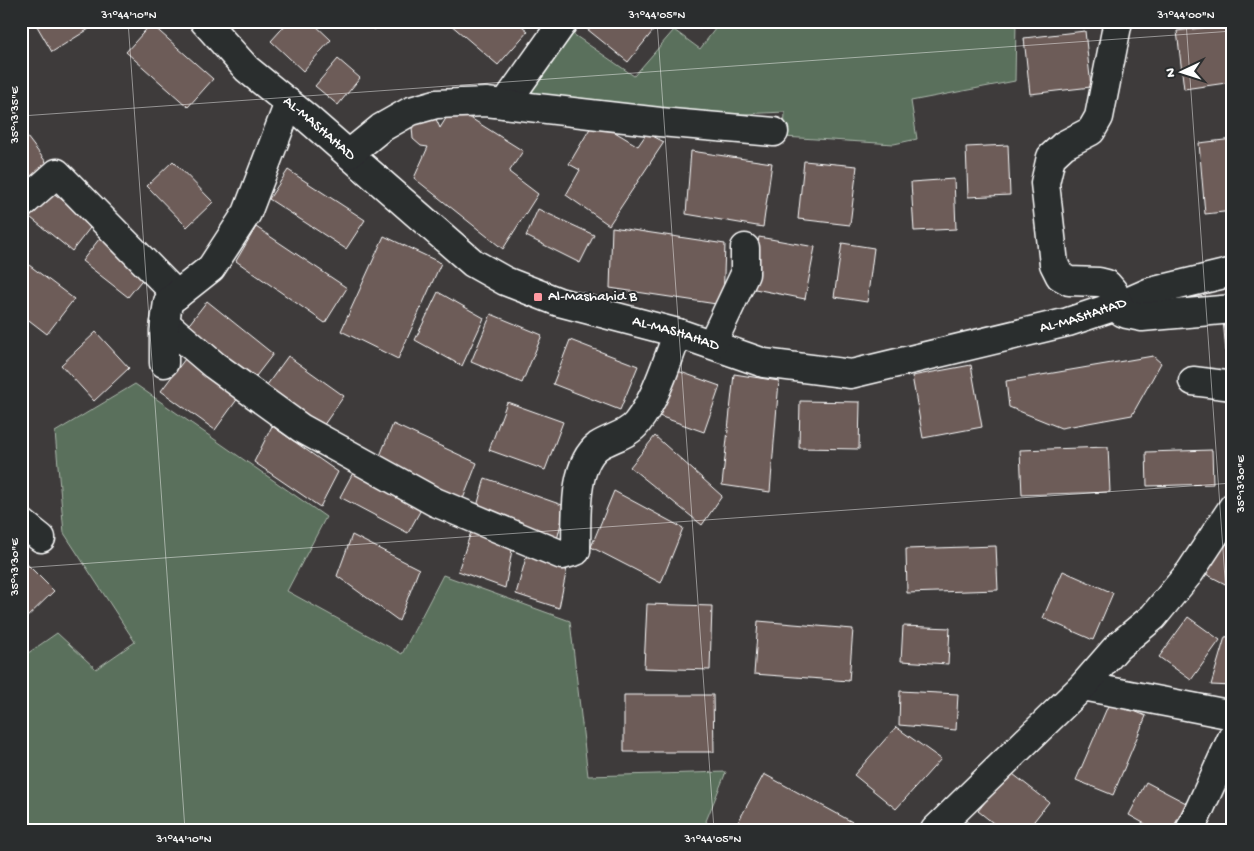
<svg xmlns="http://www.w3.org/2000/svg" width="1254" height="851" font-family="'Gochi Hand',sans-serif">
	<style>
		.green { fill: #5a705b; stroke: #acb8ad }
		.building { fill: #6d5b58; stroke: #fff }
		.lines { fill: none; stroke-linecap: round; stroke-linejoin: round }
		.minor-casing { stroke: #fff; stroke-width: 31 }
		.minor { stroke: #2a2d2e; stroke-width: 28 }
		.ticks { fill: none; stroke: #fff; stroke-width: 1; stroke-opacity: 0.45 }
		.poi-dot { fill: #ff9aa2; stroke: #2a2d2e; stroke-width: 2 }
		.labels { text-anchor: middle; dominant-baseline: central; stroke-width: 4; stroke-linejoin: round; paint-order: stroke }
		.street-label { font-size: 15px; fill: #fff; stroke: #2a2d2e }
		.poi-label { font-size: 15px; fill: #fff; stroke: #2a2d2e; text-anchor: start }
		.neatline { fill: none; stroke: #fff; stroke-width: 2 }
		.ticks-label { font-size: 12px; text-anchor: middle; fill: #fff }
	</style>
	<rect width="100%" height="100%" fill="#3e3b3b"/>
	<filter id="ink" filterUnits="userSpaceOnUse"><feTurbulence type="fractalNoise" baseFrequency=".02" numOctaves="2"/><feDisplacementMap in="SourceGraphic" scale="10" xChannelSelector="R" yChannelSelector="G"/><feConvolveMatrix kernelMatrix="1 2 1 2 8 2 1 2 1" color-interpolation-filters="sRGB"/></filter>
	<g filter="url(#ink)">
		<g class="green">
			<polygon points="721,21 1016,21 1015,81 911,101 917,139 894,144 784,137 785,112 720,115 523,97 570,32 634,76 674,30 700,49"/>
			<polygon points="135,384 326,517 287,591 402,654 443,575 570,621 588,776 726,772 706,821 711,830 21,830 21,658 57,633 96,669 135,642 64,533 55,432"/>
		</g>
		<g class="building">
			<polygon points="34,21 84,21 89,29 52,52"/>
			<polygon points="289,21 311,21 331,40 303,71 271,41"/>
			<polygon points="365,21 383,21 374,30"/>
			<polygon points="453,21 516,21 528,31 498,65 450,24"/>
			<polygon points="577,21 661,21 628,62"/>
			<polygon points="691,21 707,21 701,29"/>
			<polygon points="151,24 213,79 188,107 126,52"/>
			<polygon points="1233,24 1233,82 1184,89 1177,31"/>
			<polygon points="1085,31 1091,87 1030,94 1024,38"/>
			<polygon points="338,59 360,78 338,105 315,86"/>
			<polygon points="453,107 523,151 509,172 538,194 503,249 414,178 428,147 421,146 413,139 412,127 426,118 436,119 440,128"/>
			<polygon points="595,120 638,146 647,133 664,142 609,225 566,195 580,170 569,164"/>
			<polygon points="21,129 49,166 21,186"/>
			<polygon points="1233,139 1233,211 1205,214 1199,143"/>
			<polygon points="1008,145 1010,195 968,197 966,147"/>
			<polygon points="691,151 772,163 763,227 686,214"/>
			<polygon points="173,161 213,202 187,227 147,186"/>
			<polygon points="804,161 857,166 850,225 798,219"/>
			<polygon points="288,170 365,220 346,249 269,199"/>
			<polygon points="954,179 956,229 914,231 911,182"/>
			<polygon points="47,188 93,224 72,251 26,214"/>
			<polygon points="538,209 594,235 580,263 526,236"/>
			<polygon points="256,227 347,288 325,323 236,261"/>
			<polygon points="612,227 725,244 723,305 610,288"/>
			<polygon points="103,234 149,271 128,297 82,261"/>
			<polygon points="384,236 441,263 398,359 341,331"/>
			<polygon points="759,237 815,247 805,299 750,288"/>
			<polygon points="842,243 874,248 867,302 834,297"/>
			<polygon points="21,259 74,299 47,334 21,314"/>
			<polygon points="438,292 484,318 462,366 415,340"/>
			<polygon points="207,301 273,354 253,380 187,327"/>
			<polygon points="491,314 542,335 522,383 471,362"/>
			<polygon points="1223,319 1233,319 1233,374 1228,374"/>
			<polygon points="96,332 129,368 94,401 61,365"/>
			<polygon points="570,340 638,366 620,410 553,384"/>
			<polygon points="188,355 241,394 215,430 161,391"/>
			<polygon points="288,356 344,396 321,429 264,389"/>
			<polygon points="1153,356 1161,363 1132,415 1061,428 1009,407 1006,381"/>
			<polygon points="971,365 982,427 923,438 912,376"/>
			<polygon points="675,370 720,386 704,432 659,416"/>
			<polygon points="734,374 779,381 770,492 722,485"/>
			<polygon points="800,401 860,402 859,449 799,448"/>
			<polygon points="507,402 563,422 545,470 489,450"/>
			<polygon points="393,424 477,463 461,504 377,463"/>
			<polygon points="272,426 338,472 320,507 254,462"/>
			<polygon points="655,436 722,496 702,525 630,467"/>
			<polygon points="1108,447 1110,492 1022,495 1020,450"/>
			<polygon points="1212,450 1213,484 1147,486 1146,452"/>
			<polygon points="356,467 424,504 408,533 340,497"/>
			<polygon points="485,478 565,506 557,540 476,510"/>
			<polygon points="614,491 683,528 661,583 591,547"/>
			<polygon points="474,523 514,539 505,588 458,571"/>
			<polygon points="352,535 419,569 399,621 337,576"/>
			<polygon points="1233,536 1233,588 1204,573"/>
			<polygon points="996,546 998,590 907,593 906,549"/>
			<polygon points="527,554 567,568 559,608 516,594"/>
			<polygon points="21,558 54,591 21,623"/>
			<polygon points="1063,571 1113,593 1093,640 1043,618"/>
			<polygon points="647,604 712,606 710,670 644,668"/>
			<polygon points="1188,617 1220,640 1191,680 1159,657"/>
			<polygon points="758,621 853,629 849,681 754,674"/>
			<polygon points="903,626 950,628 948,664 901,661"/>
			<polygon points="1233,636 1233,686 1211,685 1225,637"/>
			<polygon points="900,691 958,694 956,730 899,725"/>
			<polygon points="624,695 713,695 714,752 624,752"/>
			<polygon points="1110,701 1146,716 1113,795 1076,780"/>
			<polygon points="896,727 941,759 896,809 854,775"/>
			<polygon points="1009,771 1049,802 1027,830 1002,830 978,811"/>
			<polygon points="764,774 867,830 743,830 736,826"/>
			<polygon points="1146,782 1186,803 1172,830 1156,830 1129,815"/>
			<polygon points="1233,814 1233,830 1225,830"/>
			<polygon points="967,822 979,830 962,830"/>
		</g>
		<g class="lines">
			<defs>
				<g id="minor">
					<path id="s1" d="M204 21 247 69 306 117 473 263 505 281 559 302 678 333 764 363 851 374 1068 322 1125 303 1150 292 1233 272"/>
					<polyline points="1118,21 1099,117 1091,131 1064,145 1051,157 1045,183 1054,264 1060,276 1069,281 1099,282 1107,284 1113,291 1122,312 1127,314 1142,317 1233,309"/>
					<polyline points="505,104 564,21"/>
					<polyline points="349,154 381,128 411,111 436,104 486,102 660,122 774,132"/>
					<polyline points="21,205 57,173 177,295"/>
					<path d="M165 323 214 365 301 428 435 502 562 555 576 551C577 521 572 466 598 446 610 438 628 435 637 423 657 397 666 363 678 333"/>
					<polyline points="712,344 745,274 745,248"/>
					<polyline points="164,363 164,330 168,302 211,268 247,213 289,103"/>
					<polyline points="1193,381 1233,386"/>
					<polyline points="21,522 41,538"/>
					<polyline points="1083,686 1233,715"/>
					<polyline points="935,830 1083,686 1117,647 1153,617 1190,572 1233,507"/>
					<polyline points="1190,830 1233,736"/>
				</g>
			</defs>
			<use href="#minor" class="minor-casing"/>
			<use href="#minor" class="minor"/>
		</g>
	</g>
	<path class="ticks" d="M128 21 185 830M657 21 714 830M1186 21 1233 693M21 116 1233 31M21 568 1233 483"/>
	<rect class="poi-dot" x="533" y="292" width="10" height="10" rx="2.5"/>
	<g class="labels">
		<g class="street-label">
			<text stroke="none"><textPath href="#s1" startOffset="158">AL-MASHAHAD</textPath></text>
			<text stroke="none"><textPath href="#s1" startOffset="998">AL-MASHAHAD</textPath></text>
			<text stroke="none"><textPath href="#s1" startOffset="578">AL-MASHAHAD</textPath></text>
		</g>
		<g class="poi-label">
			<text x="548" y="297">Al-Mashahid B</text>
		</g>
	</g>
	<rect width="1254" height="851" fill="none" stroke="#2a2d2e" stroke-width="55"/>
	<g transform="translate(1182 72) rotate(266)" stroke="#2a2d2e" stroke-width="4" paint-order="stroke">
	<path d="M0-4L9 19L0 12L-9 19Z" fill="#ffffff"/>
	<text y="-8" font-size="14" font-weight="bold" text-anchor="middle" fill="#ffffff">N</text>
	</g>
	<rect x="28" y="28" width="1198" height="796" class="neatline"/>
	<g class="ticks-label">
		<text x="129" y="18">31°44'10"N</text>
		<text x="657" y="18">31°44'05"N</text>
		<text x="1186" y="18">31°44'00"N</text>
		<text transform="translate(14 115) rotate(-90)" y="4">35°13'35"E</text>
		<text transform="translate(1240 484) rotate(-90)" y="4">35°13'30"E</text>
		<text transform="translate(14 567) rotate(-90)" y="4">35°13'30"E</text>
		<text x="184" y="842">31°44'10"N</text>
		<text x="713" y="842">31°44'05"N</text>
	</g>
</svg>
